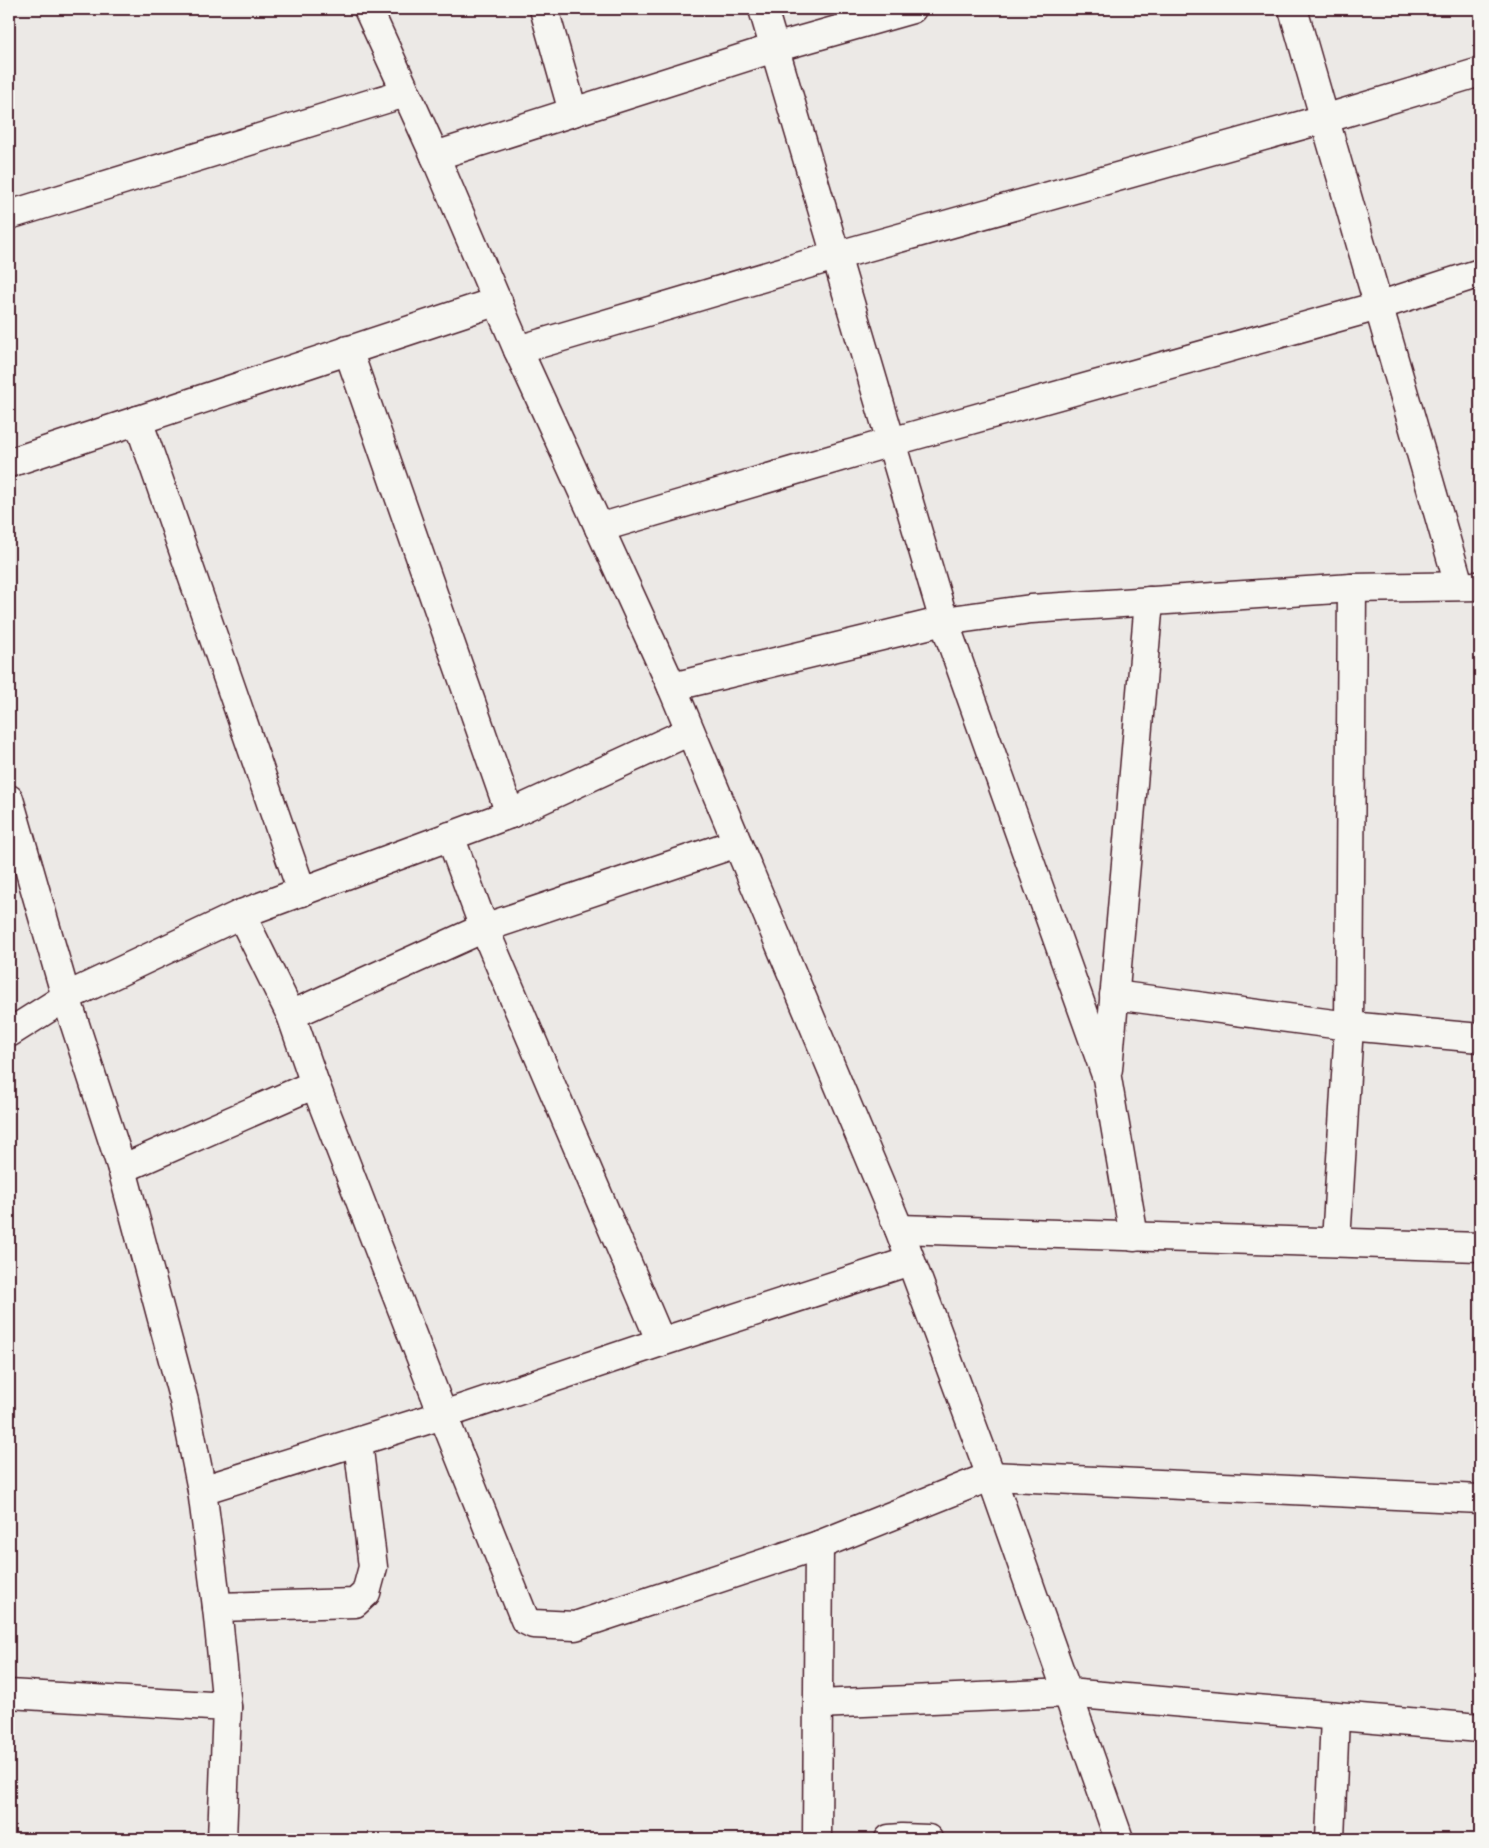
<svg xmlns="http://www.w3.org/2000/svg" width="1489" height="1848" font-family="Mynerve,sans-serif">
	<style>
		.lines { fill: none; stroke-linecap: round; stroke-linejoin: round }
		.minor-casing { stroke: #4a1f2b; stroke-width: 31 }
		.minor { stroke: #f6f6f2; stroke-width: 28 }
	</style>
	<rect width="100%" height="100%" fill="#ece9e6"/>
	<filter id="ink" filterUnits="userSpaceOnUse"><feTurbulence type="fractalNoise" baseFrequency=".02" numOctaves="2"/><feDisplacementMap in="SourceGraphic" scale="10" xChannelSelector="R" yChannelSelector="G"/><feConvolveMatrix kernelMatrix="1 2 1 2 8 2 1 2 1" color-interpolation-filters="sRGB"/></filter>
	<g filter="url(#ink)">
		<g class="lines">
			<defs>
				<g id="minor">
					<polyline points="368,9 435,156 518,350 672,687 899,1229 991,1476 1119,1839"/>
					<polyline points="544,9 573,112"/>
					<polyline points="763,9 944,621 1107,1078 1134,1237"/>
					<polyline points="1293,9 1459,585"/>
					<polyline points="435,156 774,48 912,9"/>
					<polyline points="9,215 405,93"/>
					<polyline points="348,350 510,814"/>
					<polyline points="518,350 835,256 1324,119 1480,72"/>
					<polyline points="138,420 302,892"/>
					<polyline points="9,463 498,301"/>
					<polyline points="599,528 891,442 1378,306 1480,273"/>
					<polyline points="672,687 944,621 1031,609 1352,588 1480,586"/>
					<polyline points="9,799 66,997 122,1169 184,1401 202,1490 217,1607 227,1707"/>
					<polyline points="450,836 484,928 661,1342"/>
					<polyline points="241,914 291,1015 315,1084 443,1415 525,1620 533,1624 575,1626 819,1545 991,1476 1480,1499"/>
					<polyline points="1114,995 1349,1026 1480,1038"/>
					<polyline points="291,1015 484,928 737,843"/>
					<polyline points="9,1033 66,997 241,914 510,814 690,731"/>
					<polyline points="1108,1069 1149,601"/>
					<polyline points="122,1169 315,1084"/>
					<polyline points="899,1229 1480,1247"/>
					<polyline points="1336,1242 1349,1026 1352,588"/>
					<polyline points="202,1490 443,1415 661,1342 910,1261"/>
					<polyline points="217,1607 355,1603 366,1593 373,1567 358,1442"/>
					<polyline points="9,1694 227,1707 222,1839"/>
					<polyline points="818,1704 1067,1693 1480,1728"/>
					<polyline points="817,1839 819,1545"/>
					<polyline points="889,1839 902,1838 928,1839"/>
					<polyline points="1330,1839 1335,1716"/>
				</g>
			</defs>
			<use href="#minor" class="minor-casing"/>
			<use href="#minor" class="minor"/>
		</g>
	</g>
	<rect width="1489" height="1848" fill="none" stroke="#f6f6f2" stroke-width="30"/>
	<rect x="15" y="15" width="1459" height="1818" fill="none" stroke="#4a1f2b" stroke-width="2" filter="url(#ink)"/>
</svg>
